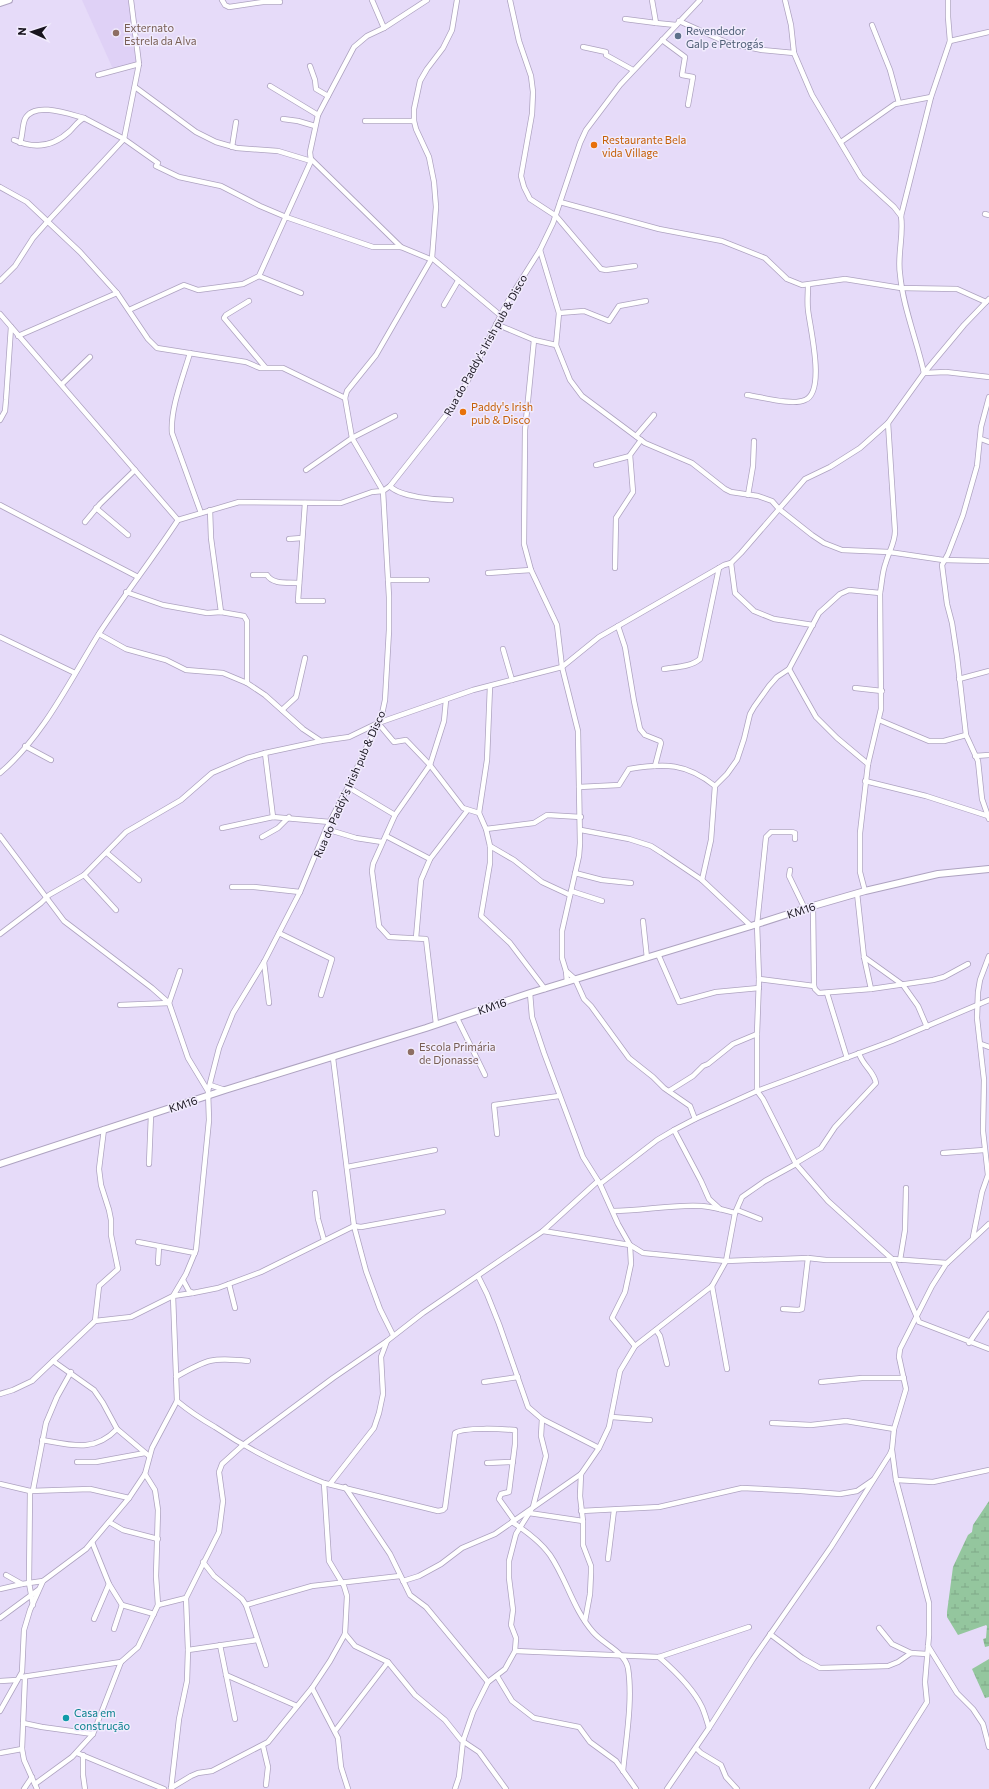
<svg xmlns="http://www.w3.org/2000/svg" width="989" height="1789" font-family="Commissioner,sans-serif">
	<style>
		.built { fill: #dfd1f6 }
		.wetland { fill: url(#wetland-marsh) }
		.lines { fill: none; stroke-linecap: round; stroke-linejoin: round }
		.street-casing { stroke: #aea3c0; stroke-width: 6 }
		.secondary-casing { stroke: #aea3c0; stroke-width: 8 }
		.street { stroke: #fff; stroke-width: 4.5 }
		.secondary { stroke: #fff; stroke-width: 6 }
		.education-dot { fill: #8d6e63; stroke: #f1ebfd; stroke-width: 1.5 }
		.service-dot { fill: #5c6f8a; stroke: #f1ebfd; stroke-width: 1.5 }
		.food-dot { fill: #e8710a; stroke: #f1ebfd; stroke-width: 1.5 }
		.culture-dot { fill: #0f9aa8; stroke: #f1ebfd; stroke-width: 1.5 }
		.labels { text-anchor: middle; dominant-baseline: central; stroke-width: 3; stroke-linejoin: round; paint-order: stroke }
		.education-label { font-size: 11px; fill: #785e54; stroke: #f1ebfd; text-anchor: start }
		.service-label { font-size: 11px; fill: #4e5e75; stroke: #f1ebfd; text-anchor: start }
		.food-label { font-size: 11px; fill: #c56008; stroke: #f1ebfd; text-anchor: start }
		.street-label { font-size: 11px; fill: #18141e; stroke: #f1ebfd }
		.culture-label { font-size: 11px; fill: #0d838f; stroke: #f1ebfd; text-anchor: start }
	</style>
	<defs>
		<pattern id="wetland-marsh" width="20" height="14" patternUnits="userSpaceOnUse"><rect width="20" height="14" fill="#94c69e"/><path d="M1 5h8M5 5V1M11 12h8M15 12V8" fill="none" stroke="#7fa988"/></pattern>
	</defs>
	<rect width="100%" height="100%" fill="#e6dbf9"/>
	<polygon class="built" points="82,0 131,0 137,62 113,69"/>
	<g class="wetland">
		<polygon points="989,1501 989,1646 985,1647 983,1639 986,1638 987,1626 986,1625 958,1635 947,1617 947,1612 953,1567 968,1535 972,1532 973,1525"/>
		<polygon points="989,1659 989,1697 985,1698 972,1669"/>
	</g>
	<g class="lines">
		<defs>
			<g id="street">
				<polyline points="222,0 225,5 229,7 263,2 280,2"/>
				<polyline points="372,0 384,28"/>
				<polyline points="510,0 519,41 531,76 533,92 532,114 521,176 524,187 530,199 556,216 601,269 606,270 635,266"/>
				<polyline points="652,0 656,23 676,25"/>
				<polyline points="785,0 791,25 794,53 812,95 861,177 894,207 901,216"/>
				<polyline points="625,19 656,23"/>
				<polyline points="679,21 728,43 762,50 794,53"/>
				<polyline points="872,25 890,70 899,103"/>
				<polyline points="662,40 685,57 682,75 693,77 688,105"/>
				<polyline points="950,41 989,32"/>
				<polyline points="583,47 606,52 606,55 633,70"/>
				<polyline points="310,66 315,80 316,89 328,96"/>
				<polyline points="98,75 139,64"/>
				<polyline points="270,86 318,115"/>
				<polyline points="135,87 196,132 216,142 237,148 278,151 311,161"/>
				<polyline points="283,119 298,121 315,126"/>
				<polyline points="365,121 414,121"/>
				<path d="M14 140C34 149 53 147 70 131 75 126 78 121 84 118L124 139 158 163 156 166 179 177 221 186 260 206 286 217 367 245 373 247H401L430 259"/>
				<polyline points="841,142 895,104 931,97"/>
				<path d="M20 143C23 135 22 126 25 119 34 101 69 114 84 118"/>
				<polyline points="232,147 236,122"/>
				<polyline points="311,159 401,247"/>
				<polyline points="0,187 27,202 80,252 117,293 148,339 157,348 246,362 260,368 283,368 345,398"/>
				<polyline points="560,202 659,229 722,241 765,258 787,279 802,285 845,279 901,288 957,289 986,302"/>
				<polyline points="985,214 989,215"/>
				<polyline points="540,250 559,313 556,345 570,380 582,396 645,443 692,463 725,489 731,492 758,496 772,501 779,509 812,535 824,543 842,550 889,552 943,560 989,561"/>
				<polyline points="432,258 500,315"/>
				<polyline points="259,276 301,293"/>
				<polyline points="0,281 15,266 33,238 48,221 124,139 139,64 131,0"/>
				<polyline points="249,301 226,315 224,318 265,367"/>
				<polyline points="444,305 458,281"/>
				<polyline points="129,310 184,285 198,290 243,284 259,276 311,161 310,152 318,115 354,47 367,36 384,28 427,0"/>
				<polyline points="559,313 584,311 609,321 619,306 646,301"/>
				<polyline points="0,314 178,520"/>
				<polyline points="496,324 534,340 556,345"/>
				<polyline points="18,336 117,293"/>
				<polyline points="534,340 525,430 524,544 531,570 557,625 562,667 578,731 580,843 579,856 562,931 562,958 566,971 567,982"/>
				<path d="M190 353C183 377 170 409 172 433L201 513"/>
				<path d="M924 373C917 340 903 308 900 274 897 255 904 236 901 216L931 97 950 41 948 17V0"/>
				<polyline points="924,373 946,372 989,377"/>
				<polyline points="62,384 90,357"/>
				<path d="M747 395C762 397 792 406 805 400 826 392 810 328 808 310 807 302 808 294 808 285"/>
				<polyline points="989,397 981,427 977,466 963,515 948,554 942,565 947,604 952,623 957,656 966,735 978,761 982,799 989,819"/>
				<polyline points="0,420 5,411 6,400 11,327"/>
				<polyline points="636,436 654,415"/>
				<polyline points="981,439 989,442"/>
				<polyline points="596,465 630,456"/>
				<polyline points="306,470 352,438 395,416"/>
				<path d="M390 486C399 497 437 500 451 500"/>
				<polyline points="748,495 753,466 754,441"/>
				<polyline points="305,503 298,601 323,601"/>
				<polyline points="0,505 138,577"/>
				<polyline points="96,508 128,535"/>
				<polyline points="210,510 211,538 221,612"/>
				<polyline points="85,522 100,504 135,470"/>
				<polyline points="289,539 302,538"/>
				<polyline points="731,563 735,593 754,611 774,619 813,625"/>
				<polyline points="615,568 616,518 633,492 630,455 641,440"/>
				<polyline points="488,573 531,570"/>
				<path d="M253 575H267C273 585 288 582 299 583"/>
				<polyline points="388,580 427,580"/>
				<polyline points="126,592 163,605 207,613 221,612 244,616 247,621 247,683"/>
				<polyline points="618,626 625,647 634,701 640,729 645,735 660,741 661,743 655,766"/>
				<polyline points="99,634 126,649 166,660 186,670 223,673 247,683 265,695 303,729 321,741"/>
				<polyline points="0,637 75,673"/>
				<polyline points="503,649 512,680"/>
				<path d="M664 669C675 667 691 667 700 659L719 568"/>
				<polyline points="789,669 816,717 837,738 868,764"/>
				<polyline points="959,679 989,671"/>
				<polyline points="490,686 487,760 479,813 486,829 490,846 490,863 481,916 510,943 545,989"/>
				<polyline points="855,688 882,691"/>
				<polyline points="282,710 296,697 305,658"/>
				<polyline points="879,720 929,741 944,741 966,735"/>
				<polyline points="378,723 394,742 406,740 430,765 463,808 479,813"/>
				<polyline points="25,746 51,760"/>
				<polyline points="265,753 273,817"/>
				<polyline points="975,756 989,755"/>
				<path d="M0 773C44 736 70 680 100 632 125 594 153 558 178 520L239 502 341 503 372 492 383 491 352 438 345 398 347 391 376 355 432 258 436 207 434 182 429 157 416 129 414 121V109L420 81 427 69 443 48 452 30 457 0"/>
				<polyline points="865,781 926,796 988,816"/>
				<polyline points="348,787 395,815 373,864 372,871 379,926 389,937 426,939 436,1024"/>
				<path d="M579 787 619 785 629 769C665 763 686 763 715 786"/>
				<polyline points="395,815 430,765 444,721 446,700"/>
				<polyline points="222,828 273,817 330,822"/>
				<polyline points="326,829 356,838 382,842"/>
				<polyline points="486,829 534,823 547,815 581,817"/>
				<polyline points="581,830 629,839 651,846 662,853 702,880 751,926"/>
				<polyline points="0,836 64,921 152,988 169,1003 188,1058 208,1091 209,1120 196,1250 186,1274 173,1296 131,1317 95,1321 32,1381 13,1390 0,1394"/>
				<polyline points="386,836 430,859 421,880 416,938"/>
				<polyline points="262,837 278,828 289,817"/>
				<polyline points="795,839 795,833 792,832 771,832 766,837 757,924 759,979 757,1034 757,1091 763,1099 796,1164 828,1201 892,1259 947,1263"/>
				<polyline points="490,846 514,860 542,882 570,895"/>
				<polyline points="107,853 139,880"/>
				<polyline points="430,859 467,811"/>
				<polyline points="790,870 789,876 805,909"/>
				<polyline points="575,873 602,880 631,883"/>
				<polyline points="84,875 116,910"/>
				<polyline points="702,880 711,840 715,786 727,774 737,760 744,739 750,714 754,707 769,686 777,677 789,669 819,613 829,604 840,594 849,590 880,593"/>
				<polyline points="232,887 254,887 300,892"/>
				<polyline points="571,891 602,901"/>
				<path d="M865 891 860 872V833L868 764 881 709 880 593C882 583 882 572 886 562 889 551 895 543 895 531L888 423 924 373 964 325 989 299"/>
				<polyline points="857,893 864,957 871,989"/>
				<polyline points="813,906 814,986 815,989 819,993 871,989 933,980 944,977 968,964"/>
				<polyline points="643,921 647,958"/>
				<polyline points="279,933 332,959 321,995"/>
				<polyline points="0,934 41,903 49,895 84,875 126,832 181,800 212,773 247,758 265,753 321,741 349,737 378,723 473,690 562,667 599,637 724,565 731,563 741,553 805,479 830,467 860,448 888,423"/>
				<polyline points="658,954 679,1002 716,992 759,988"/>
				<polyline points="864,957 903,985 918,1006 927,1027"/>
				<polyline points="264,962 269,1003"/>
				<polyline points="566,971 575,979 584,999 591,1006 629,1058 653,1077 664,1088 690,1106 695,1119"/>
				<polyline points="759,979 814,986"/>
				<polyline points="530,993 532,1017 544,1053 583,1157 600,1184 618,1224 630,1245 631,1264 625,1292 612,1318 635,1346"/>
				<polyline points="827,993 847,1058"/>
				<polyline points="120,1005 169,1003 180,971"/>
				<polyline points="457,1018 485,1075"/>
				<polyline points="981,1044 989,1047"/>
				<polyline points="333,1058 354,1226 366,1271 380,1309 393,1335"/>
				<polyline points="210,1085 225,1090"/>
				<polyline points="208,1091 219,1048 233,1013 264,962 300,892 326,829 348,787 382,714 385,700 389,630 389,597 383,491 390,486 447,414 467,382 508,301 540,250 553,223 580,143 586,130 620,85 700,0"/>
				<polyline points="669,1091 693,1076 703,1066 708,1064 733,1044 757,1034"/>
				<polyline points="497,1134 494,1105 559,1096"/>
				<polyline points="943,1153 984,1150"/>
				<path d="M796 1163 821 1148 835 1127 876 1083C874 1071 862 1065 859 1053"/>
				<polyline points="149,1164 151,1115"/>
				<polyline points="347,1167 435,1150"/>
				<polyline points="600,1184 657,1140 674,1130"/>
				<polyline points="315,1193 318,1219 324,1240"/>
				<polyline points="720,1209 709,1199 701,1181 674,1130 695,1119 757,1091 892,1041 989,1000"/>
				<polyline points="737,1210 760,1219"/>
				<path d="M613 1211C643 1211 673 1204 702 1206 714 1207 724 1210 735 1213"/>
				<polyline points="543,1231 630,1245 643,1253 726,1261 808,1258 826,1260 893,1260"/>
				<polyline points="973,1237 982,1192 988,1175 983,1131 984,1080 977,1018 978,992 980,980 989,956"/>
				<polyline points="138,1242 195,1253"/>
				<polyline points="892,1259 919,1322 989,1349"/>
				<polyline points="900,1260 905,1230 906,1188"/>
				<polyline points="158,1263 159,1247"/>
				<polyline points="478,1276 487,1294 499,1324 528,1407 542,1419 541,1436 546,1456 533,1507"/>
				<polyline points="183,1280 189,1291 193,1293 218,1288 261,1272 354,1226 361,1227 443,1212"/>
				<polyline points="229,1284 235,1308"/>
				<polyline points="712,1286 727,1369"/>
				<polyline points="783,1309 798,1310 802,1309 808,1258"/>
				<polyline points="95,1321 99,1286 118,1269 111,1235 111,1220 109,1210 101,1185 99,1169 104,1129"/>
				<polyline points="656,1330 660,1336 667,1364"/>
				<polyline points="969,1343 989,1314"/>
				<polyline points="53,1361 94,1390 103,1403 117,1429 149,1456"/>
				<path d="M176 1377C207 1359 213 1357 248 1361"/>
				<polyline points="484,1382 518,1377"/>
				<polyline points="821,1382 862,1378 904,1378"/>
				<path d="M177 1401C189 1411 201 1419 215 1427 249 1450 286 1468 324 1483L438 1511 443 1510 445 1508 455 1433C464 1427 502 1429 515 1430V1444L509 1492 501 1494 499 1499 514 1520"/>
				<polyline points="612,1417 650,1420"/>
				<polyline points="542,1419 599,1448"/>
				<polyline points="772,1423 811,1425 846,1421 894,1429"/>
				<path d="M42 1440C71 1445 94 1453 117 1429"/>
				<polyline points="77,1462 96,1462 145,1453"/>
				<polyline points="487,1463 513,1462"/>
				<polyline points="581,1474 580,1496 583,1521 583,1545 591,1566 591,1573 590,1594 585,1621"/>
				<polyline points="896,1480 933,1482 989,1470"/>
				<polyline points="0,1484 30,1491 90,1489 129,1498"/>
				<polyline points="330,1484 374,1428 379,1413 383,1394 381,1357 387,1341"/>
				<polyline points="345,1487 390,1554 410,1595 426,1607 488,1682"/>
				<polyline points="33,1490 46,1423 57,1397 71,1372"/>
				<polyline points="30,1491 29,1583 33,1605"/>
				<polyline points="581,1511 659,1507 742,1488 801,1491 840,1494 857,1491 873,1480"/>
				<polyline points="529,1513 583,1521"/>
				<polyline points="109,1522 123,1530 158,1539"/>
				<path d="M512 1522C526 1531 540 1541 550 1555 567 1580 573 1609 593 1632 603 1644 625 1652 628 1668 633 1700 626 1739 623 1771"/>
				<polyline points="92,1542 109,1584 122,1605 154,1614"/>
				<polyline points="608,1559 614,1510"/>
				<polyline points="203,1562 214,1576 242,1599 246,1605 266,1665"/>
				<polyline points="6,1575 22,1584 43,1581"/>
				<polyline points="403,1581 419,1576 441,1564 462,1548 495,1534 581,1474 599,1448 609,1427 620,1371 635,1346 712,1286 726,1261 735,1213 742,1197 765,1181 796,1164"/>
				<polyline points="0,1589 22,1584"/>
				<polyline points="158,1605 186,1598"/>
				<polyline points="246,1605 312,1586 400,1576"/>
				<polyline points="0,1618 38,1590"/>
				<polyline points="94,1619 109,1584"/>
				<polyline points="879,1628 892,1644 911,1653"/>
				<polyline points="114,1629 122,1605"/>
				<polyline points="345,1634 355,1646 388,1662 415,1695 445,1720 461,1740 479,1752 506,1789"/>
				<polyline points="770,1634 802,1658 820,1668 888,1666 898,1662 911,1653 927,1654"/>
				<polyline points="220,1645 235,1719"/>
				<polyline points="928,1646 957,1693 973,1709 983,1724 989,1747"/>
				<polyline points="188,1650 257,1640"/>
				<polyline points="515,1651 659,1657 749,1627"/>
				<path d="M659 1657C675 1671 693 1688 702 1707 705 1714 707 1721 709 1728"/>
				<polyline points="226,1675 297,1706"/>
				<polyline points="497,1676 512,1701 534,1718 579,1727 590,1742 616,1761 636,1789"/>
				<polyline points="22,1677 121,1662"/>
				<polyline points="25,1677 22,1749 24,1760 37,1789"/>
				<polyline points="0,1681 17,1680"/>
				<polyline points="312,1688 338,1738 341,1767 348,1789"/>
				<polyline points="0,1711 22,1672 24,1630 30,1610 43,1581 86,1549 129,1498 145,1474 152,1448 177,1401 173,1296 193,1293"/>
				<polyline points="23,1723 42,1727 93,1734"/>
				<polyline points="335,1731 388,1662"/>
				<polyline points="263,1746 268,1767 266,1785"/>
				<polyline points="696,1748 701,1753 721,1765 726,1777 737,1789"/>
				<polyline points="0,1753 22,1749"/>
				<polyline points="77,1753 164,1789"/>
				<polyline points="83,1755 83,1775 85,1789"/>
				<polyline points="35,1784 72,1757 93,1734 121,1662 138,1647 158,1605 156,1576 158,1510 155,1490 145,1474"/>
				<polyline points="171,1788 191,1776 198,1773 212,1771 268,1742 312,1688 330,1661 345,1634 347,1596 344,1586 329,1561 324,1483"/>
				<polyline points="24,1789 32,1777"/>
				<polyline points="171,1789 179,1719 187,1681 188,1650 186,1598 219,1532 223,1501 219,1472 222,1464 243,1445 333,1378 387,1341 423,1313 543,1231 598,1181"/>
				<polyline points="455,1789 459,1777 463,1741 473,1712 488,1682 505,1669 515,1651 516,1638 511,1625 513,1610 509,1578 509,1561 516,1534 531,1510"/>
				<polyline points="667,1789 709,1728 753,1659 831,1547 890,1454 892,1449 894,1429 906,1389 899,1357 900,1349 932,1286 946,1264 989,1224"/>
				<polyline points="872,1789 927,1702 925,1682 929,1635 929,1603 896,1480 892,1450"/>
			</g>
			<g id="secondary">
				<polyline points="0,3 9,0"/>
				<polyline points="0,1164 225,1090 426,1028 530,993 751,926 813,906 865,891 938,874 989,869"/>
			</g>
		</defs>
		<use href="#street" class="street-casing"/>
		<use href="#secondary" class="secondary-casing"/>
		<use href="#street" class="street"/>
		<use href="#secondary" class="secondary"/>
	</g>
	<g class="education-dot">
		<circle cx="116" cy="33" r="4"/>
		<circle cx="411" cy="1052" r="4"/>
	</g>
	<circle class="service-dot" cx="678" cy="36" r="4"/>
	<g class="food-dot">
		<circle cx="594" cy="145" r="4"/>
		<circle cx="463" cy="412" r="4"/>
	</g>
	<circle class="culture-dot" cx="66" cy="1718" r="4"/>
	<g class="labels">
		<g class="education-label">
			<text x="124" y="27">Externato<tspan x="124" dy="13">Estrela da Alva</tspan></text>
			<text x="419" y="1046">Escola Primária<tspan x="419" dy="13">de Djonasse</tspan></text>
		</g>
		<g class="service-label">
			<text x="686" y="30">Revendedor<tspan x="686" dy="13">Galp e Petrogás</tspan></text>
		</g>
		<g class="food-label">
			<text x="602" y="139">Restaurante Bela<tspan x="602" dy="13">vida Village</tspan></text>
			<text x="471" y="406">Paddy's Irish<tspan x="471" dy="13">pub &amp; Disco</tspan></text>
		</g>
		<g class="street-label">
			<text transform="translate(485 345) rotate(-61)">Rua do Paddy's Irish pub &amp; Disco</text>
			<text transform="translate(349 784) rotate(-66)">Rua do Paddy's Irish pub &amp; Disco</text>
			<text transform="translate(801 910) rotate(-18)">KM16</text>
			<text transform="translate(492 1006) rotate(-19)">KM16</text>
			<text transform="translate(183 1104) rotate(-18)">KM16</text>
		</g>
		<g class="culture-label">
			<text x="74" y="1712">Casa em<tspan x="74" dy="13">construção</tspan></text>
		</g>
	</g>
	<g transform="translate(32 32) rotate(273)" stroke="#f1ebfd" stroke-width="3" paint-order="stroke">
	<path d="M0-3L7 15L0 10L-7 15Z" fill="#18141e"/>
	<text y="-6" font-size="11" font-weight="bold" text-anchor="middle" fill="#18141e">N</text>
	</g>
</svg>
